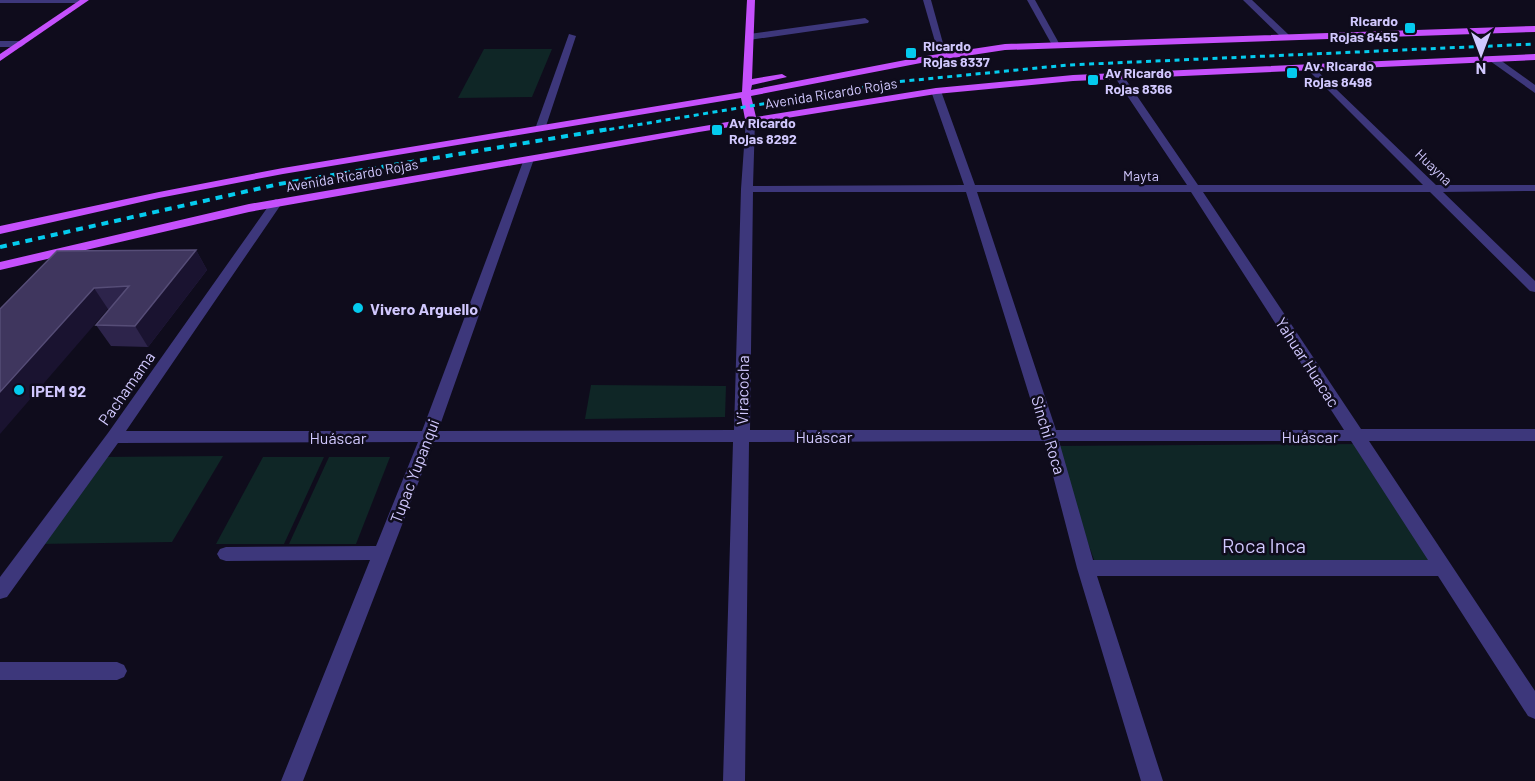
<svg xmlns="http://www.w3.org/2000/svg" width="1535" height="781" font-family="Barlow,sans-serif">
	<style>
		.green { fill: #0f2626 }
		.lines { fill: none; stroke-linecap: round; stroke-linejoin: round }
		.minor { fill: #3d377b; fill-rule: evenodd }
		.major { fill: #c550fc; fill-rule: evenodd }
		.rail-far1 { stroke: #04cbee; stroke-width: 3; stroke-dasharray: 5 4.5; stroke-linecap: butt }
		.rail { stroke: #04cbee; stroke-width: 4; stroke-dasharray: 7 6; stroke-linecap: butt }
		.wall { fill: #2d244b }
		.shaded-wall { fill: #1a1330 }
		.building { fill: #3f365e; stroke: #564d77; stroke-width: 1.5 }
		.poi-dot { fill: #04cbee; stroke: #0f0c1c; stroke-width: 2 }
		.labels { text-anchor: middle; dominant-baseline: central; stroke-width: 5; stroke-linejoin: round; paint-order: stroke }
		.far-poi-label { font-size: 14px; font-weight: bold; fill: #d1c8fe; stroke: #0f0c1c; text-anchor: start }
		.far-street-label { font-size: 14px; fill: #d1c8fe; stroke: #0f0c1c }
		.poi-label { font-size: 16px; font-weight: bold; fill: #d1c8fe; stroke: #0f0c1c; text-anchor: start }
		.street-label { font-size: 16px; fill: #d1c8fe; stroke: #0f0c1c }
		.near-street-label { font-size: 20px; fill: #d1c8fe; stroke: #0f0c1c }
	</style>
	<rect width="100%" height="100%" fill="#0f0c1c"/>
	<g class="green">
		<polygon points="484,49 552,49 532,97 458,98"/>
		<polygon points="591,385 726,386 725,417 585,419"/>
		<polygon points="1362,444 1439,560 1097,568 1053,446"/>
		<polygon points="223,456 172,542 37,544 99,457"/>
		<polygon points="263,457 324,457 284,544 216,544"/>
		<polygon points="329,457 390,457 356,544 289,544"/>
	</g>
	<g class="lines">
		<g class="minor">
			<polygon points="0,0 86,0 87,1 83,3 0,3"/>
			<polygon points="923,0 931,0 946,54 938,52"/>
			<polygon points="1027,0 1035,0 1060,45 1059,47 1052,45"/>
			<polygon points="1243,0 1252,0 1289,35 1289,39 1283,39"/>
			<polygon points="865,18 869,21 868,23 749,40 745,37 749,34"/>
			<polygon points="569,34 576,36 545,129 536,131 535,129"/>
			<polygon points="0,41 21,41 25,44 21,47 0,47"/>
			<polygon points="1490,57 1496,57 1535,85 1535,93 1490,61"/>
			<path d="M1311 65 1436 185H1535V191L1443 192 1535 281V292L1530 291 1430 192H1203L1361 429H1535V441H1369L1535 691V719L1528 716 1438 576H1097L1163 781H1141L1077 568 1044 441 749 442 745 781H723L733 442H434L303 781H281L370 560 226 561 220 559 217 554 220 549 226 547 376 546 418 442 118 443 7 597 0 599V577L108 433 272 201 276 199 282 203 126 431H422L524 159 529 156 534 159 438 431 734 430 741 189 746 119 755 121 753 186 964 185 931 91 936 88 941 91 975 185H1187L1114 76 1119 73 1122 74 1198 185H1423L1308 70V66ZM753 192H966L1040 430H750ZM977 192H1191L1344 430H1056ZM1059 441H1351L1428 560H1093Z"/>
			<polygon points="0,662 117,662 124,665 127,671 124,677 117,680 0,680"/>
		</g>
		<g class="major">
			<polygon points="80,0 89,0 0,61 0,54"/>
			<polygon points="747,0 755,0 752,79 782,74 787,77 752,85 751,90 926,56 1005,44 1535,26 1535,32 1005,50 926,62 751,96 756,117 936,88 1073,75 1535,54 1535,60 1073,81 936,94 699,132 249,212 0,270 0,262 249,204 745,119 741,98 283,174 159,198 0,234 0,226 159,192 283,168 742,92"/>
		</g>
		<polyline class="rail-far1" points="600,131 895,82 1068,65 1535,44"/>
		<polyline class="rail" points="0,247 279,184 609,129"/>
	</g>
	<polygon class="wall" points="196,250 207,270 148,347 111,346 96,325 110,309 0,309"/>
	<g class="shaded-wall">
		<polygon points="196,250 207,270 148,347 135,326"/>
		<polygon points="94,288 108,309 0,434 0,392"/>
	</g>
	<polygon class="building" points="196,250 135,326 96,325 129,286 94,288 0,392 0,309 57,251"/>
	<g class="poi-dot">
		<rect x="1404" y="22" width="12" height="12" rx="3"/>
		<rect x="905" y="47" width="12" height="12" rx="3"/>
		<rect x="1286" y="67" width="12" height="12" rx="3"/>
		<rect x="1087" y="74" width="12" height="12" rx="3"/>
		<rect x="711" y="124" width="12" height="12" rx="3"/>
		<circle cx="358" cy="308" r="6"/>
		<circle cx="19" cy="390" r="6"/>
	</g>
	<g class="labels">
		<g class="far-poi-label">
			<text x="1398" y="20" text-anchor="end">Ricardo<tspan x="1398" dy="16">Rojas 8455</tspan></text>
			<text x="923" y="45">Ricardo<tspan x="923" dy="16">Rojas 8337</tspan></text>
			<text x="1304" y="65">Av. Ricardo<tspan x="1304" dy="16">Rojas 8498</tspan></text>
			<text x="1105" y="72">Av Ricardo<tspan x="1105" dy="16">Rojas 8366</tspan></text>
			<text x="729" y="122">Av Ricardo<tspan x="729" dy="16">Rojas 8292</tspan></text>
		</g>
		<g class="far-street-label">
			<text transform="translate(831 93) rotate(-9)">Avenida Ricardo Rojas</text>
			<text transform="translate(1434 167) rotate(44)">Huayna</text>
			<text transform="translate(352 175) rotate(-10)">Avenida Ricardo Rojas</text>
			<text x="1141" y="175">Mayta</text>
		</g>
		<g class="poi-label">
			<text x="370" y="308">Vivero Arguello</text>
			<text x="31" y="390">IPEM 92</text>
		</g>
		<g class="street-label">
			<text transform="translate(1308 362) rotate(57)">Yahuar Huacac</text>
			<text transform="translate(126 388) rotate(-55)">Pachamama</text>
			<text transform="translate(742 390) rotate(-89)">Viracocha</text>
			<text transform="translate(1049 435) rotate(73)">Sinchi Roca</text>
			<text x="824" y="436">Huáscar</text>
			<text x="1310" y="436">Huáscar</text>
			<text x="338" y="437">Huáscar</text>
			<text transform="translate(414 471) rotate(-69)">Tupac Yupanqui</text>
		</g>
		<g class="near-street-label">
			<text x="1264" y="545">Roca Inca</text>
		</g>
	</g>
	<g transform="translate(1481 54) rotate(180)" stroke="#0f0c1c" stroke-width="4.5" paint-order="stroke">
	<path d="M0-4.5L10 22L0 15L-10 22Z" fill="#d1c8fe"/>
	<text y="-9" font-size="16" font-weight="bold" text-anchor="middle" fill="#d1c8fe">N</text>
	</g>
</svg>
